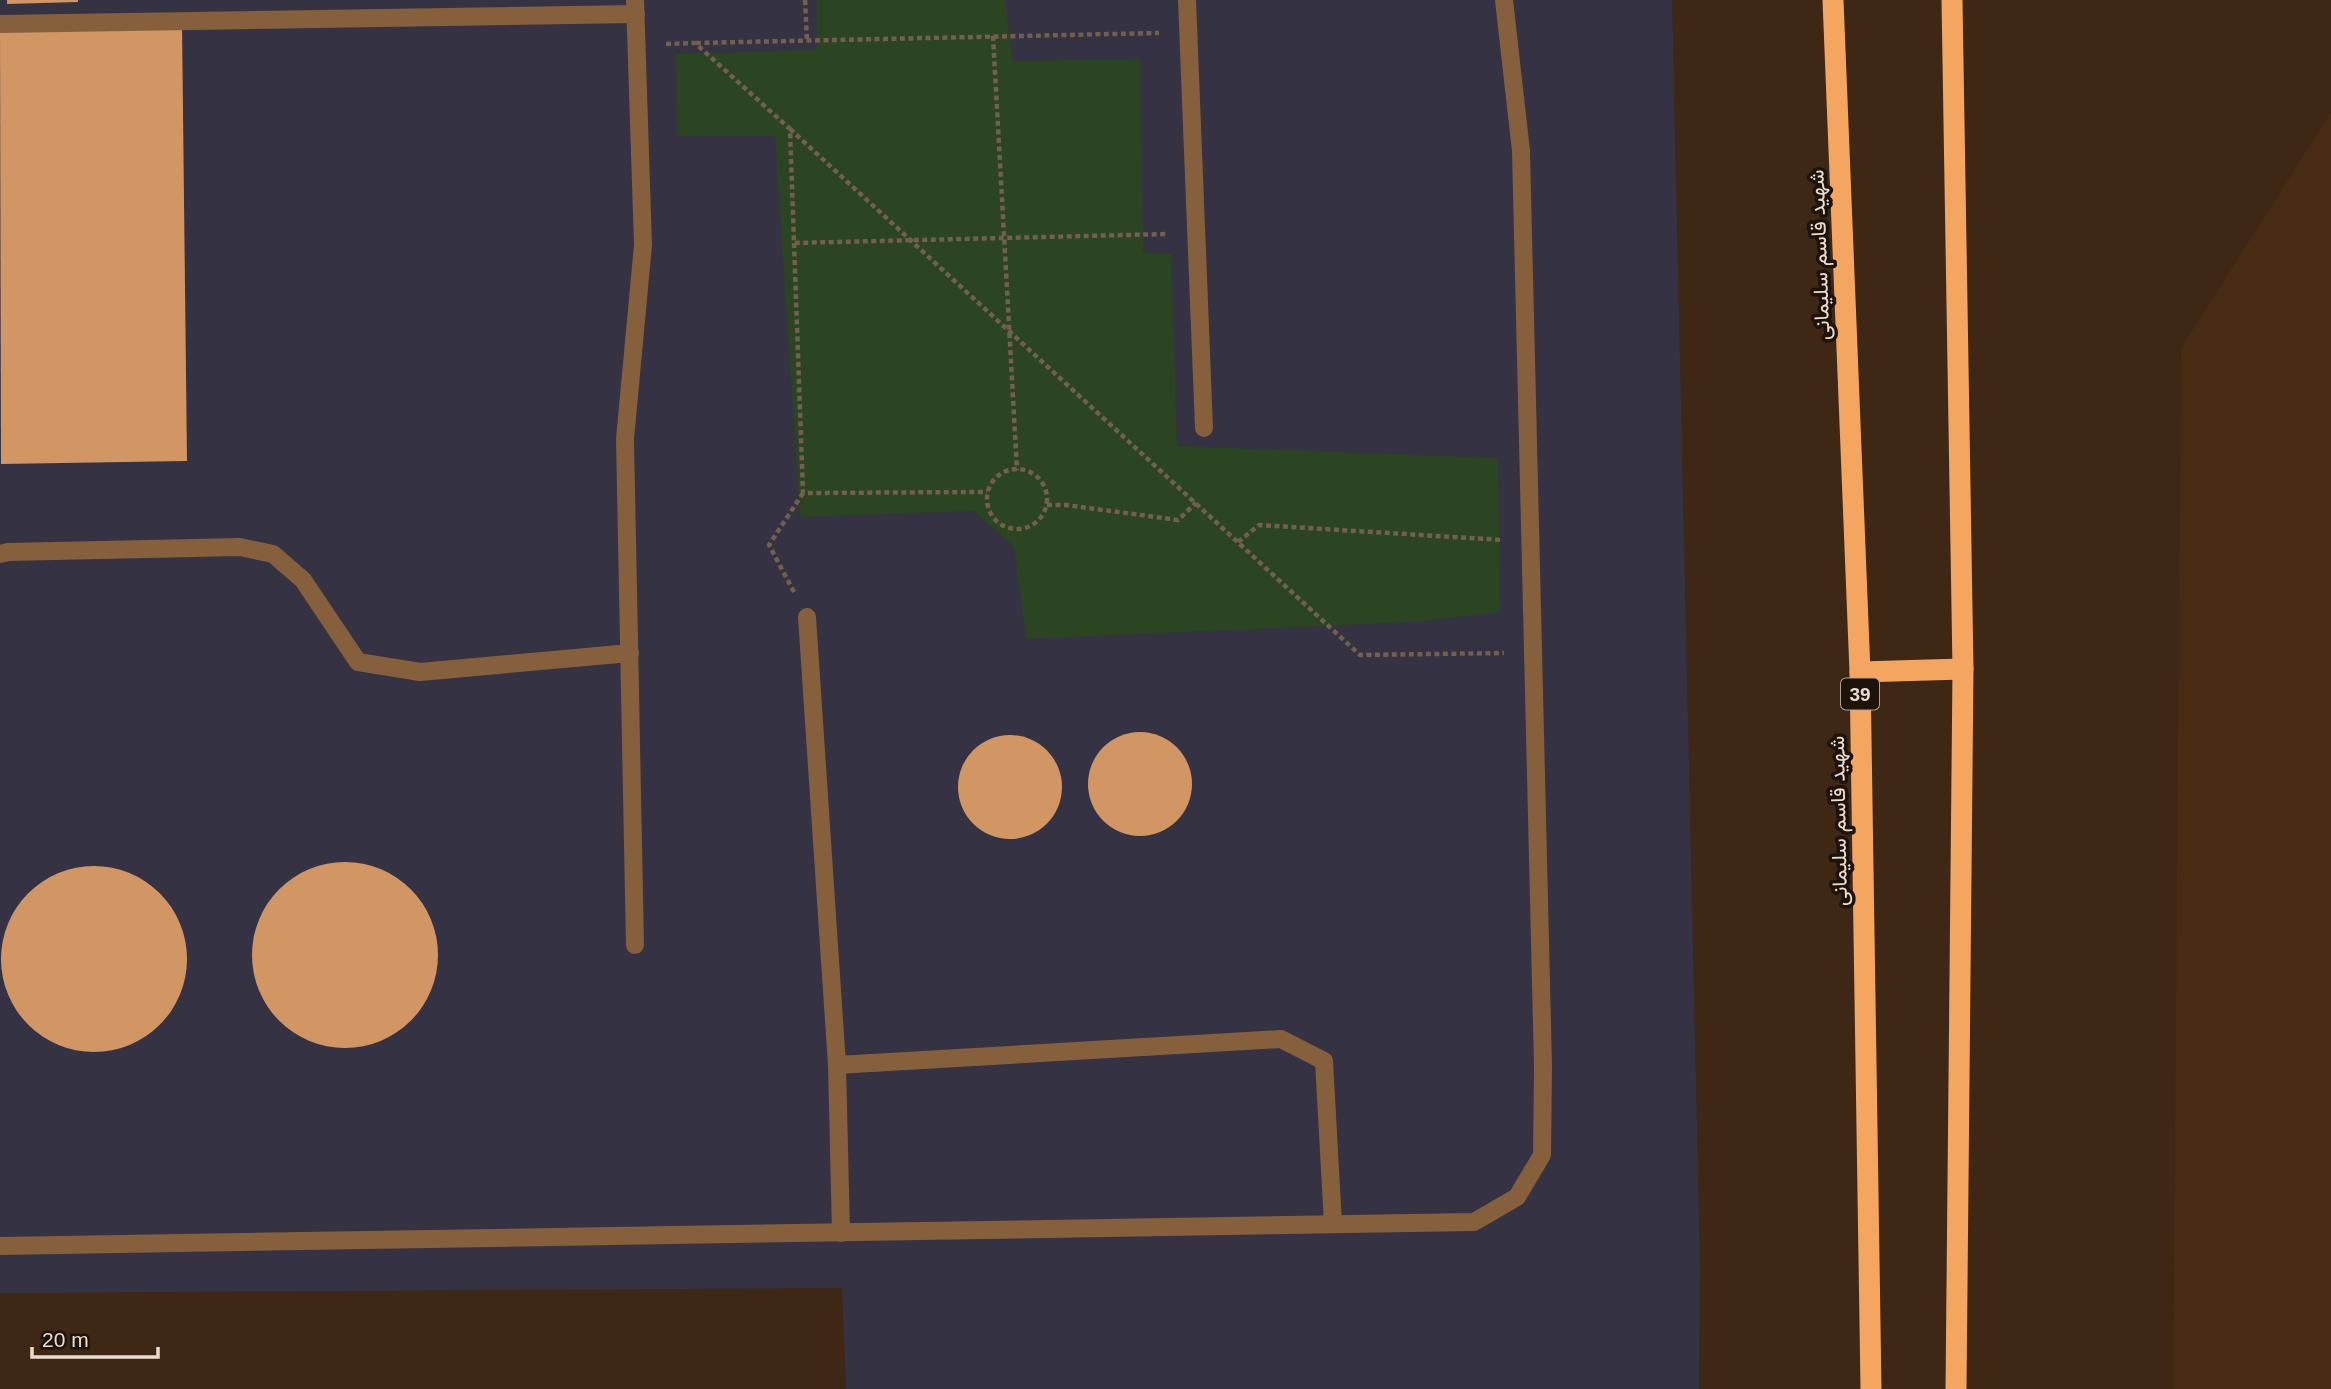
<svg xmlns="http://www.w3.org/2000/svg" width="2331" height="1389" font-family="Helvetica,Vazirmatn,sans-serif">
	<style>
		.built { fill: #472b12 }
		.industrial { fill: #343243 }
		.green { fill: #2b4421 }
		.building { fill: #d19663 }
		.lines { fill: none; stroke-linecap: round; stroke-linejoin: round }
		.path { stroke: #735f4e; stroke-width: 4.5; stroke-dasharray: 5 3.5; stroke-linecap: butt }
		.lane { stroke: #865f3c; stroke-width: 18 }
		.highway { stroke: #f4a660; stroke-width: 21 }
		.labels { text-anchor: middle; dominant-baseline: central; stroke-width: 7; stroke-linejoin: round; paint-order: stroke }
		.shield { fill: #1d130b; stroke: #ada095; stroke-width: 2 }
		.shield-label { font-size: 19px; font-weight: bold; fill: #ebdcd0 }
		.street-label { font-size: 21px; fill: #ebdcd0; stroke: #1d130b }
	</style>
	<rect width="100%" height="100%" fill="#3e2714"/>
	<polygon class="built" points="2331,112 2331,1389 2173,1389 2181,348"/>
	<polygon class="industrial" points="0,0 1672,0 1700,1266 1699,1389 846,1389 842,1288 0,1293"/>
	<polygon class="green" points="817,0 1005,0 1013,61 1140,59 1143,252 1171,254 1177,446 1498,458 1500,612 1415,622 1026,639 1014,547 974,511 800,517 775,136 677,136 676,54 817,50"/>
	<g class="building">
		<polygon points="7,0 78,0 78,2 7,4"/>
		<polygon points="182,24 187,461 1,464 0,26"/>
		<circle cx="1140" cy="784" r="52"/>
		<circle cx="1010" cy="787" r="52"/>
		<circle cx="345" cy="955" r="93"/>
		<circle cx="94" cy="959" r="93"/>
	</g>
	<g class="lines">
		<g class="path">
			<polyline points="805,0 807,41"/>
			<polyline points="993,36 1017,470"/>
			<polyline points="696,43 1159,33"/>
			<polyline points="666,44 695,43 790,129 794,243 1168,234"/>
			<polyline points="790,129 1360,655 1504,653"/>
			<polyline points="794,243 803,493 987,492"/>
			<circle cx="1017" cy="499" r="30"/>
			<polyline points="1047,505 1066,505 1178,520 1196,503"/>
			<polyline points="1238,542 1259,525 1502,540"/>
			<polyline points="794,592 769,545 803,493"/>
		</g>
		<g class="lane">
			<polyline points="635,0 643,245 625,439 635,945"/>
			<polyline points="1187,0 1204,428"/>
			<polyline points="0,24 636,14"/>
			<polyline points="0,554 8,552 240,547 273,554 303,580 358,662 420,672 630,653"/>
			<polyline points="807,617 837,1065"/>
			<polyline points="841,1233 837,1065 1281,1039 1324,1061 1333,1224"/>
			<polyline points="0,1246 1474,1222 1517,1197 1542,1155 1543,1067 1521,151 1504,0"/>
		</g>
		<g class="highway">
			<polyline points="1833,0 1860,672 1871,1389"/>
			<polyline points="1952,0 1963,669 1956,1389"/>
			<polyline points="1860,672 1963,669"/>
		</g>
	</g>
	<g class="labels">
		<rect class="shield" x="1841" y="678.5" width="38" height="31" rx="5"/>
		<g class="shield-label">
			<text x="1860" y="694">39</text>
		</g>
		<g class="street-label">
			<text transform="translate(1819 255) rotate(-92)">شهید قاسم سلیمانی</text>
			<text transform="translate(1838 821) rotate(-91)">شهید قاسم سلیمانی</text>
		</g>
	</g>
	<path d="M32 1347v10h126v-10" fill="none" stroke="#ebdcd0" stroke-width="3.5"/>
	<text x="42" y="1347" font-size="21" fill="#ebdcd0" stroke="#1d130b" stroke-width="5" paint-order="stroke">20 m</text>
</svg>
